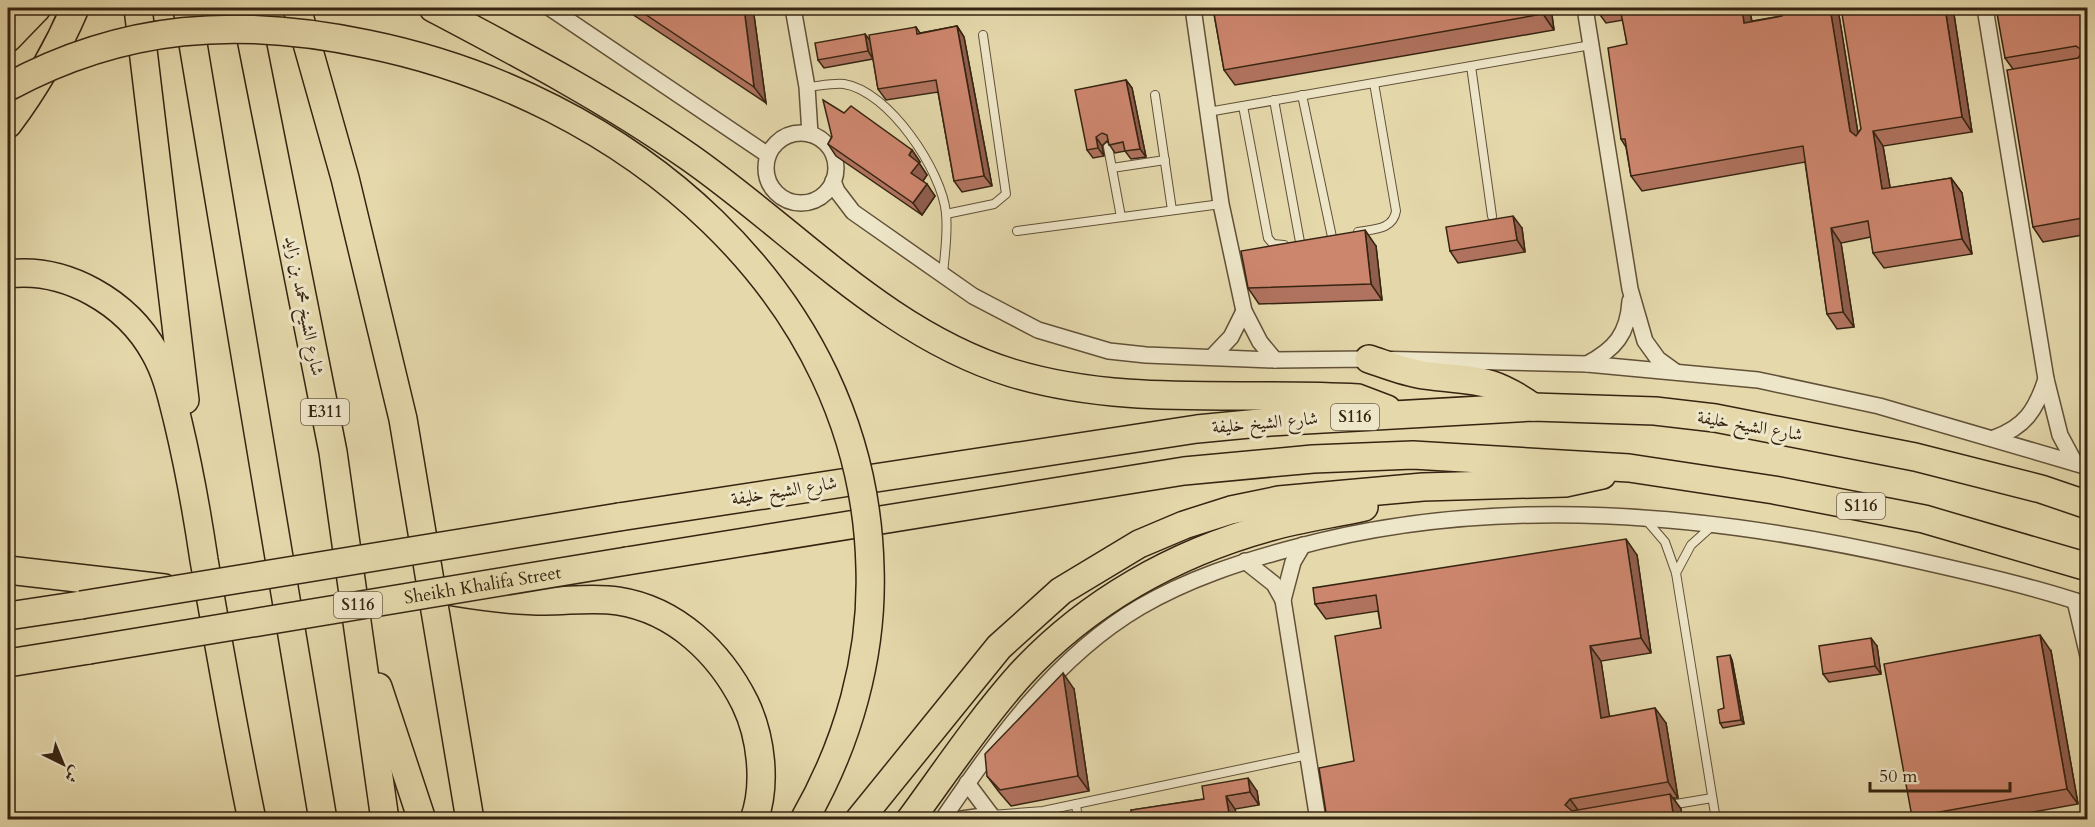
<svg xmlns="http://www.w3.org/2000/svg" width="2095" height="827" font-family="Cardo,Amiri,serif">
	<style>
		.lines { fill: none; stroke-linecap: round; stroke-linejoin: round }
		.lane-casing { stroke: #625138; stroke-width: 10 }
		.street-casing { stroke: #625138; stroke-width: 18 }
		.highway-casing { stroke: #362411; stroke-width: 30 }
		.lane { stroke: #eee6c9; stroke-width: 8 }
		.street { stroke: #eee6c9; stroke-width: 15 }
		.highway { stroke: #e5d9ac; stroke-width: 27 }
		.highway-bridge-casing { stroke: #362411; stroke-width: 30; stroke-linecap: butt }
		.highway-bridge { stroke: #e5d9ac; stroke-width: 27 }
		.wall { fill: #b0735f; stroke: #362411; stroke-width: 1.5 }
		.shaded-wall { fill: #905e4d; stroke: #362411; stroke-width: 1.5 }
		.building { fill: #cd866e; stroke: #362411; stroke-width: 1.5 }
		.labels { text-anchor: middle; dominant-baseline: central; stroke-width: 6; stroke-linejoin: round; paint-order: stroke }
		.shield { fill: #eee6c9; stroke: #6d5e48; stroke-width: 1.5 }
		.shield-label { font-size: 16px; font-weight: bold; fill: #362411 }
		.street-label { font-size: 18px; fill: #362411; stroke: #eee6c9 }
	</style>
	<rect width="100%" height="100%" fill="#e5d9ac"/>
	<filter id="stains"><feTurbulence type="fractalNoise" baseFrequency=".00333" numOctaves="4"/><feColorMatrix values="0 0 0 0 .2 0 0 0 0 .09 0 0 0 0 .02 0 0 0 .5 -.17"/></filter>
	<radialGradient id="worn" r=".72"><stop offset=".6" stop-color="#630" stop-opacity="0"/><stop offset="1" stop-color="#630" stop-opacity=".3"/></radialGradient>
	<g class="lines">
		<defs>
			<g id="lane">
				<polyline points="1471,66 1492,216"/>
				<path d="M807 87C819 86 832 83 844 84 889 91 942 171 946 213 948 233 945 253 943 273"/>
				<polyline points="1155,95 1172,210"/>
				<polyline points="1302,95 1332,237"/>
				<polyline points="1274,100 1300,242"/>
				<polyline points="1243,106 1268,238 1273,244 1284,245"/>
				<polyline points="1208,112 1591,45"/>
				<polyline points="1108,147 1121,217"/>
				<polyline points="1112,168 1165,160"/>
				<polyline points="946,214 994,204 1006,194 983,35"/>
				<polyline points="1017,231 1221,204"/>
				<path d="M1358 232C1373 229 1393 230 1396 211L1374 83"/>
				<polyline points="1647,521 1665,542 1676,573 1716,820"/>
				<polyline points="1676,573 1691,545 1711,527"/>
				<polyline points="1076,804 1078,820"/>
				<polyline points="1670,805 1712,798"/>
				<polyline points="991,815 1043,811 1308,755"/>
			</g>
			<g id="street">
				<polyline points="550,8 768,155"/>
				<polyline points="793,8 807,87 810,134"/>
				<polyline points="1193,8 1221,204 1244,311 1260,342 1275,360"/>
				<polyline points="1585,8 1630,289 1645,341 1658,359 1676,372"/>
				<polyline points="1985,8 2046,379 2060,435 2075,463"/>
				<circle cx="801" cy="168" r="35"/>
				<polyline points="833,181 837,191 853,212 973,296 1038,330 1109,351 1146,355 1275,360 1369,359 1587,364 1758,380 1879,406 2088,467"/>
				<polyline points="1212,357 1231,337 1244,311"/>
				<path d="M1587 364C1615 349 1628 334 1630 301"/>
				<path d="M1994 438C2025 427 2036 410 2046 379"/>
				<polyline points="1303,545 1293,562 1283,600 1318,820"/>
				<polyline points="1245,561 1274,584 1283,600"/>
				<polyline points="2075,601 2088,656"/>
				<polyline points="967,783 991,815"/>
				<path d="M942 820C997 740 1055 657 1140 607 1188 579 1240 562 1293 548 1497 492 1712 514 1915 560 1973 573 2031 586 2088 605"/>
				<polyline points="954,820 991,815"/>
			</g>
			<g id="highway">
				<polyline points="138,8 185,400"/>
				<polyline points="187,8 323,820"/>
				<polyline points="245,8 333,452 385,820"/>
				<polyline points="297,8 345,178 403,419 470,820"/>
				<path d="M433 8C520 54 608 100 689 157 795 231 886 334 1012 373 1124 407 1242 391 1358 398L1387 409"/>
				<polyline points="8,38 37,8"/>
				<path d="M8 124C35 88 57 50 75 8"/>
				<path d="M8 274C66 267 127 302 155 353 167 374 172 398 178 422 189 468 197 513 204 560 219 647 234 733 252 820"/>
				<path d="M1369 359C1387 365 1404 372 1423 375 1474 382 1487 375 1533 407"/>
				<polyline points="619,517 1197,429 1270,422 1533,407 1655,411 1715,418 1915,457 2041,489 2088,505"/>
				<polyline points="627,561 1184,471 1313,459 1413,455 1629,468 1774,490 1924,519 2088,567"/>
				<polyline points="8,570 164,588"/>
				<path d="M454 592C484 597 514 601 545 601 569 601 594 597 618 601 676 610 720 653 745 703 761 736 767 784 754 820"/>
				<polyline points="8,616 81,605"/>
				<polyline points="8,663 89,650"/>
				<polyline points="378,687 422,820"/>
				<polyline points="859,820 999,647 1061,591 1139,544 1184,525 1231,510 1279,500 1423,487 1565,483 1602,475"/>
				<path d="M910 820C946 771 980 720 1020 675 1087 602 1175 553 1270 527 1301 518 1333 514 1364 507"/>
			</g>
		</defs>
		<use href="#lane" class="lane-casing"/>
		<use href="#street" class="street-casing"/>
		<use href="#highway" class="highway-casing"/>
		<use href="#lane" class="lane"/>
		<use href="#street" class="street"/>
		<use href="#highway" class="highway"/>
		<defs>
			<g id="highway-bridge">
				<path d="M8 87C124 24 239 17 367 44 623 96 864 290 870 568 873 656 848 743 804 820"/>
				<polyline points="81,605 619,517"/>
				<path id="s1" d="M89 650 627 561"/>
			</g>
		</defs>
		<use href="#highway-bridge" class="highway-bridge-casing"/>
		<use href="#highway-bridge" class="highway-bridge"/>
	</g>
	<g class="wall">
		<polygon points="623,8 753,8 766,103"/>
		<polygon points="1213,8 1551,8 1554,30 1235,85 1224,70"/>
		<polygon points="1595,8 1749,8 1752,21 1782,16 1781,8 1839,8 1838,9 1858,133 1953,8 1972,132 1883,146 1890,188 1951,178 1962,193 1972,254 1884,268 1873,253 1871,237 1841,243 1854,327 1837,329 1827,314 1805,162 1642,191 1631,176 1626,147 1621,139 1627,44 1623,20 1606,23"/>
		<polygon points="2088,8 2088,234 2043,242 2033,227 2013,69 2005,58"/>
		<polygon points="957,26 964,37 992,186 962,192 954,181 938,92 886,100 878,89 873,59 824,68 818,60 865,34 871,42 916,27 920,33"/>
		<polygon points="1126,80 1132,88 1146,157 1131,159 1125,151 1115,153 1107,141 1102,146 1104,156 1093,158 1087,150"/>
		<polygon points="844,113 912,150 920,162 919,163 927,175 923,181 935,196 922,215 836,156 828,144"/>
		<polygon points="1522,228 1525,252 1458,263 1450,251"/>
		<polygon points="1376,246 1382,300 1259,304 1248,288"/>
		<polygon points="1637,555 1651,653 1601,661 1609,716 1666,723 1678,798 1673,798 1681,809 1682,819 1327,819 1354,761 1381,628 1378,611 1326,619 1315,604"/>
		<polygon points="1877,646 1881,674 1829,682 1823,674"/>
		<polygon points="2051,651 2078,804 1994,819 1914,819 1912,817"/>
		<polygon points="1732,660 1744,724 1723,728 1720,723 1724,708"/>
		<polygon points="1074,689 1089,791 1011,806 999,792 987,776"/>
		<polygon points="1257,791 1259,805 1235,809 1237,819 1133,819 1131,810"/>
	</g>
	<g class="shaded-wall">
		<polygon points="744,8 753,8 766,103 754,87"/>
		<polygon points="1542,8 1551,8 1554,30 1543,14"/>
		<polygon points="1742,8 1749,8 1755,38 1744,23"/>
		<polygon points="1830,8 1839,8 1838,9 1860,146 1850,131"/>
		<polygon points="1945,8 1953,8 1972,132 1962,117"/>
		<polygon points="957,26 964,37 992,186 984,176"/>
		<polygon points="865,34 871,42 873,59 868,51"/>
		<polygon points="1126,80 1132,88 1146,157 1140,149"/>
		<polygon points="1873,131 1883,146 1893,204 1882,189"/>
		<polygon points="1096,137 1102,146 1104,156 1098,148"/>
		<polygon points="912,150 920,162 919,163 927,175 920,185 911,173 909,155"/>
		<polygon points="1951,178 1962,193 1972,254 1962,239"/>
		<polygon points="927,184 935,196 922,215 913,203"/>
		<polygon points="1513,216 1522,228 1525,252 1517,240"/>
		<polygon points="1831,228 1841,243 1854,327 1843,312"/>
		<polygon points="1365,230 1376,246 1382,300 1371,284"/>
		<polygon points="1626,539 1637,555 1651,653 1641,638"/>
		<polygon points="2040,635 2051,651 2078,804 2067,789"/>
		<polygon points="1871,638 1877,646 1881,674 1875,666"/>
		<polygon points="1590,646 1601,661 1612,733 1601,718"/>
		<polygon points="1730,655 1732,660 1744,724 1741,720"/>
		<polygon points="1063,673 1074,689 1089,791 1078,776"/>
		<polygon points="1655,708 1666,723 1678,798 1668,782"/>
		<polygon points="1248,778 1257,791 1259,805 1250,792"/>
		<polygon points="1670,794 1681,809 1682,819 1674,819"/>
		<polygon points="1226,796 1235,809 1237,819 1230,819"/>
		<polygon points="1570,799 1581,814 1577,819 1565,805"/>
	</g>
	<g class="building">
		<polygon points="636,8 744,8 754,87"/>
		<polygon points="1213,8 1542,8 1543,14 1224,70"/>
		<polygon points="1620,8 1742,8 1744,23 1782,16 1781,8 1830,8 1850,131 1856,136 1861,129 1841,8 1945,8 1962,117 1873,131 1882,189 1951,178 1962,239 1873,253 1868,221 1831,228 1843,312 1827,314 1803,146 1631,176 1625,139 1621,139 1608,48 1627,44"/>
		<polygon points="1996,8 2088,8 2088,217 2033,227 2007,70 2078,58 2083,51 2076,46 2005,58"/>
		<polygon points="957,26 984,176 954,181 936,80 878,89 869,35 916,27 917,34"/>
		<polygon points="865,34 868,51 818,60 815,43"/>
		<polygon points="1126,80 1140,149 1125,151 1123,142 1109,145 1107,135 1102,133 1096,137 1098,148 1087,150 1075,90"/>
		<polygon points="823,100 844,113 851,106 912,150 909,155 919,163 911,173 927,184 913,203 828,144 832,137"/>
		<polygon points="1513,216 1517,240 1450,251 1446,227"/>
		<polygon points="1365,230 1371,284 1248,288 1241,251"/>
		<polygon points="1626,539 1641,638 1590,646 1601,718 1655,708 1668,782 1570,799 1565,805 1572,811 1670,794 1674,819 1327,819 1319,768 1354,761 1335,636 1381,628 1376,595 1315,604 1313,588"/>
		<polygon points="2040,635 2067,789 1912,817 1884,664"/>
		<polygon points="1871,638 1875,666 1823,674 1819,646"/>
		<polygon points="1730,655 1741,720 1720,723 1718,710 1724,708 1717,657"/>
		<polygon points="1063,673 1078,776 1000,790 987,776 985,754"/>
		<polygon points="1248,778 1250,792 1226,796 1230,819 1133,819 1131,810 1204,799 1202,786"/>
	</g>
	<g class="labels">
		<g class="shield">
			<rect x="301" y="399" width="48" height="26" rx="4.5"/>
			<rect x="1331" y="404" width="48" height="26" rx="4.5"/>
			<rect x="1837" y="493" width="48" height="26" rx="4.5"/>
			<rect x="334" y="592" width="48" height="26" rx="4.5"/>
		</g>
		<g class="shield-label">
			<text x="325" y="412">E311</text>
			<text x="1355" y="417">S116</text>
			<text x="1861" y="506">S116</text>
			<text x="358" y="605">S116</text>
		</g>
		<g class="street-label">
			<text transform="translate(304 306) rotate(79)">شارع الشيخ محمد بن زايد</text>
			<text transform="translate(1265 423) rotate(-5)">شارع الشيخ خليفة</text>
			<text transform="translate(1750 426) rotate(10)">شارع الشيخ خليفة</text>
			<text transform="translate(784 491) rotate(-9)">شارع الشيخ خليفة</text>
			<text stroke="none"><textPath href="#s1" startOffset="399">Sheikh Khalifa Street</textPath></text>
		</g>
	</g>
	<rect width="2095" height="827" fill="none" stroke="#e5d9ac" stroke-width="30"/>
	<rect x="9" y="9" width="2077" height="809" fill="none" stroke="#362411" stroke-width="3"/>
	<rect x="15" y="15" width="2065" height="797" fill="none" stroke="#362411" stroke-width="1.5"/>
	<g transform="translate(63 764) rotate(137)" stroke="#eee6c9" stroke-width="4.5" paint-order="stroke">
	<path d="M0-4.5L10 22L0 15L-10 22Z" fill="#362411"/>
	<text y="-9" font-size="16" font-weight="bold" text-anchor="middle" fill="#362411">ش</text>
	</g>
	<path d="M1870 782v9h140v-9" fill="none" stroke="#362411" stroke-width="3"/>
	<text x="1879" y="782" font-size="18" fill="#362411" stroke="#eee6c9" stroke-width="4.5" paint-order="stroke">50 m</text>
	<rect width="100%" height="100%" filter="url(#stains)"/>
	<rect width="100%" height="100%" fill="url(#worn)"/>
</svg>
